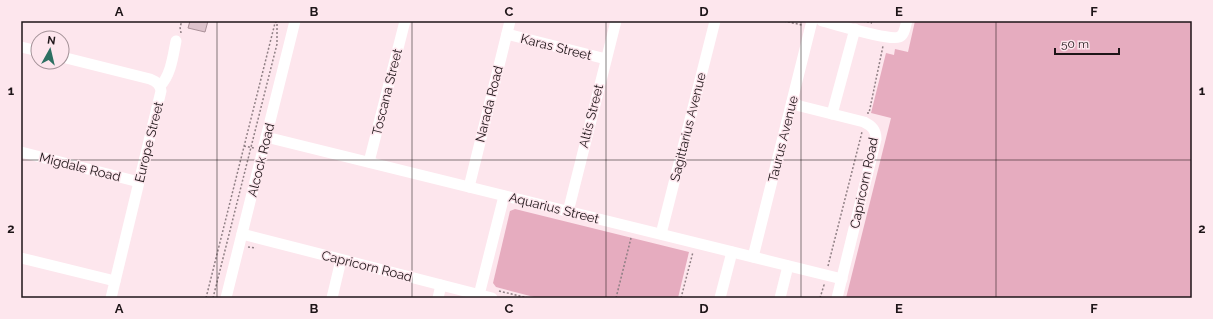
<svg xmlns="http://www.w3.org/2000/svg" width="1213" height="319" font-family="Raleway,sans-serif">
	<style>
		.green { fill: #e6acbf }
		.building { fill: #dec3cc; stroke: #aa9098 }
		.lines { fill: none; stroke-linecap: round; stroke-linejoin: round }
		.path { stroke: #8f7f84; stroke-width: 1.5; stroke-dasharray: 2 2; stroke-linecap: butt }
		.minor { stroke: #fff; stroke-width: 11 }
		.grid { fill: none; stroke: #1e1518; stroke-width: 1; stroke-opacity: 0.55 }
		.labels { text-anchor: middle; dominant-baseline: central; stroke-width: 3; stroke-linejoin: round; paint-order: stroke }
		.street-label { font-size: 13px; fill: #1e1518; stroke: #fde6ed }
		.neatline { fill: none; stroke: #1e1518; stroke-width: 1.5 }
		.grid-label { font-size: 13px; text-anchor: middle; font-weight: bold; fill: #1e1518 }
	</style>
	<rect width="100%" height="100%" fill="#fde6ed"/>
	<g class="green">
		<polygon points="915,21 1192,21 1192,298 846,298 891,118 871,113 886,53 894,55 895,49 908,52"/>
		<polygon points="515,209 689,252 678,298 538,298 496,287 493,283 510,211"/>
	</g>
	<polygon class="building" points="190,21 208,21 205,32 188,28"/>
	<g class="lines">
		<g class="path">
			<polyline points="784,21 802,25"/>
			<polyline points="863,21 872,23"/>
			<polyline points="181,33 180,27 182,21"/>
			<polyline points="46,62 55,64"/>
			<polyline points="867,113 869,113 883,46"/>
			<polyline points="244,146 254,148"/>
			<polyline points="248,247 256,248"/>
			<polyline points="828,266 862,132"/>
			<polyline points="499,291 528,298"/>
			<polyline points="206,298 275,23 277,21"/>
			<polyline points="213,298 277,44 277,21"/>
			<polyline points="616,298 631,238"/>
			<polyline points="681,298 693,252"/>
			<polyline points="820,298 824,285 823,285"/>
		</g>
		<g class="minor">
			<path d="M822 21C835 24 889 41 899 37 905 35 905 26 907 21"/>
			<polyline points="507,34 606,59"/>
			<polyline points="21,47 38,51"/>
			<path d="M62 57 150 79C157 82 160 84 161 91L111 298"/>
			<path d="M160 86C171 75 173 56 176 41"/>
			<path d="M792 102 800 106 864 122C872 126 876 130 876 139L837 298"/>
			<polyline points="832,114 855,29"/>
			<polyline points="266,137 842,279"/>
			<polyline points="21,152 139,182"/>
			<polyline points="369,162 405,21"/>
			<polyline points="469,187 510,21"/>
			<polyline points="568,212 616,21"/>
			<polyline points="242,234 492,298"/>
			<polyline points="661,234 715,21"/>
			<polyline points="753,257 812,21"/>
			<polyline points="21,258 115,281"/>
			<polyline points="479,295 504,196"/>
			<polyline points="226,298 295,21"/>
			<polyline points="332,298 341,260"/>
			<polyline points="438,298 441,285"/>
			<polyline points="720,298 732,252"/>
			<polyline points="780,298 788,266"/>
		</g>
	</g>
	<path class="grid" d="M217 21V298M412 21V298M606 21V298M801 21V298M996 21V298M21 160H1192"/>
	<g class="labels">
		<g class="street-label">
			<text transform="translate(556 47) rotate(14)">Karas Street</text>
			<text transform="translate(387 92) rotate(-76)">Toscana Street</text>
			<text transform="translate(489 104) rotate(-76)">Narada Road</text>
			<text transform="translate(591 116) rotate(-76)">Altis Street</text>
			<text transform="translate(688 127) rotate(-76)">Sagittarius Avenue</text>
			<text transform="translate(783 139) rotate(-76)">Taurus Avenue</text>
			<text transform="translate(149 142) rotate(-76)">Europe Street</text>
			<text transform="translate(261 160) rotate(-76)">Alcock Road</text>
			<text transform="translate(80 167) rotate(14)">Migdale Road</text>
			<text transform="translate(864 183) rotate(-78)">Capricorn Road</text>
			<text transform="translate(554 208) rotate(14)">Aquarius Street</text>
			<text transform="translate(367 266) rotate(14)">Capricorn Road</text>
		</g>
	</g>
	<rect width="1213" height="319" fill="none" stroke="#fde6ed" stroke-width="44"/>
	<g transform="translate(50 50) rotate(8)"><circle r="19" fill="#fde6ed" stroke="#a49298"/>
	<path d="M0-3L7 15L0 10L-7 15Z" fill="#2d7062"/>
	<text y="-6" font-size="11" font-weight="bold" text-anchor="middle" fill="#1e1518">N</text>
	</g>
	<path d="M1055 48v6h64v-6" fill="none" stroke="#1e1518" stroke-width="2"/>
	<text x="1061" y="48" font-size="12" fill="#1e1518" stroke="#fde6ed" stroke-width="3" paint-order="stroke">50 m</text>
	<rect x="22" y="22" width="1169" height="275" class="neatline"/>
	<g class="grid-label">
		<text x="119" y="16">A</text>
		<text x="314" y="16">B</text>
		<text x="509" y="16">C</text>
		<text x="704" y="16">D</text>
		<text x="899" y="16">E</text>
		<text x="1094" y="16">F</text>
		<text x="11" y="95">1</text>
		<text x="1202" y="95">1</text>
		<text x="11" y="233">2</text>
		<text x="1202" y="233">2</text>
		<text x="119" y="313">A</text>
		<text x="314" y="313">B</text>
		<text x="509" y="313">C</text>
		<text x="704" y="313">D</text>
		<text x="899" y="313">E</text>
		<text x="1094" y="313">F</text>
	</g>
</svg>
